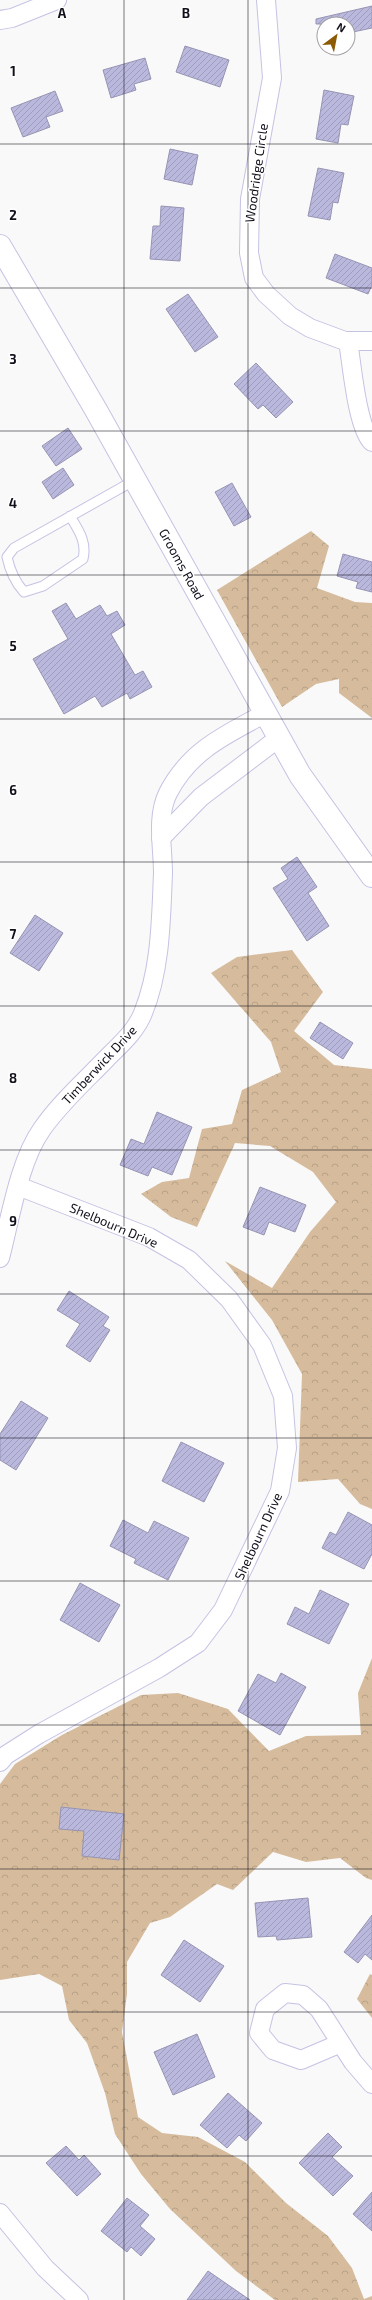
<svg xmlns="http://www.w3.org/2000/svg" width="372" height="2300" font-family="'Exo 2',sans-serif">
	<style>
		.forest { fill: url(#forest-crowns) }
		.building { fill: url(#building-hatch); stroke: #9694b3 }
		.lines { fill: none; stroke-linecap: round; stroke-linejoin: round }
		.lane-casing { stroke: #c4c3e3; stroke-width: 11 }
		.street-casing { stroke: #c4c3e3; stroke-width: 20 }
		.secondary-casing { stroke: #c4c3e3; stroke-width: 24 }
		.lane { stroke: #fff; stroke-width: 9 }
		.street { stroke: #fff; stroke-width: 18 }
		.secondary { stroke: #fff; stroke-width: 22 }
		.grid { fill: none; stroke: #11101b; stroke-width: 1; stroke-opacity: 0.55 }
		.labels { text-anchor: middle; dominant-baseline: central; stroke-width: 3; stroke-linejoin: round; paint-order: stroke }
		.street-label { font-size: 13px; fill: #11101b; stroke: #fff }
		.grid-label { font-size: 13px; text-anchor: middle; font-weight: bold; fill: #11101b; stroke: #fff; stroke-width: 3; stroke-linejoin: round; paint-order: stroke }
	</style>
	<defs>
		<pattern id="forest-crowns" width="20" height="18" patternUnits="userSpaceOnUse"><rect width="20" height="18" fill="#d6bc9d"/><path d="M2 6a3 3 0 1 1 6 0M12 15a3 3 0 1 1 6 0" fill="none" stroke="#b7a187"/></pattern>
		<pattern id="building-hatch" width="6" height="6" patternUnits="userSpaceOnUse"><rect width="6" height="6" fill="#bab8dd"/><path d="M-1 1l2-2M0 6l6-6M5 7l2-2" fill="none" stroke="#9f9dbd"/></pattern>
	</defs>
	<rect width="100%" height="100%" fill="#f9f9f9"/>
	<g class="forest">
		<polygon points="311,531 329,546 317,588 355,602 372,603 372,718 339,693 339,679 316,684 282,707 217,590"/>
		<polygon points="292,950 323,992 294,1031 334,1065 372,1069 372,1509 360,1504 338,1479 298,1482 302,1374 272,1320 225,1261 272,1288 310,1232 336,1202 313,1172 270,1146 235,1143 197,1227 171,1217 141,1194 162,1182 189,1178 202,1129 232,1124 242,1090 281,1072 271,1042 211,973 237,957"/>
		<polygon points="372,1658 372,1880 366,1878 340,1858 306,1862 273,1852 233,1890 217,1884 170,1917 150,1923 127,1962 127,1994 122,2032 138,2117 162,2133 198,2137 245,2162 286,2203 328,2236 352,2268 364,2299 372,2296 372,2300 275,2300 236,2271 170,2209 141,2174 115,2134 105,2093 87,2043 69,2020 62,1986 39,1974 0,1980 0,1784 15,1764 62,1735 141,1695 178,1693 228,1709 269,1751 306,1736 361,1735 358,1693"/>
		<polygon points="370,1974 372,1975 372,2018 357,1999"/>
	</g>
	<g class="building">
		<polygon points="372,6 372,28 348,33 348,24 316,24 316,19"/>
		<polygon points="185,46 229,60 220,87 176,72"/>
		<polygon points="145,58 151,79 134,84 136,90 111,98 103,70"/>
		<polygon points="324,90 354,96 348,125 341,124 338,143 316,139"/>
		<polygon points="55,91 63,111 46,117 50,127 23,137 11,108"/>
		<polygon points="170,149 198,155 192,185 164,179"/>
		<polygon points="318,168 344,173 338,203 333,202 330,220 308,216"/>
		<polygon points="161,206 184,208 180,261 150,259 153,226 160,226"/>
		<polygon points="335,254 372,268 372,285 368,294 326,278"/>
		<polygon points="188,294 218,337 195,352 166,309"/>
		<polygon points="256,363 293,402 276,418 263,405 258,409 234,384"/>
		<polygon points="68,428 82,449 56,466 42,446"/>
		<polygon points="63,468 74,485 53,499 42,482"/>
		<polygon points="232,483 251,517 234,526 215,492"/>
		<polygon points="343,554 372,562 372,592 356,588 358,582 337,576"/>
		<polygon points="66,603 76,619 100,605 107,616 117,611 125,625 111,634 135,675 143,671 152,687 130,699 127,693 102,707 95,696 64,714 33,659 68,639 52,611"/>
		<polygon points="297,857 317,887 308,893 329,926 307,941 273,888 288,879 281,868"/>
		<polygon points="35,915 63,933 39,971 10,953"/>
		<polygon points="320,1022 353,1043 343,1059 310,1038"/>
		<polygon points="157,1112 192,1127 172,1175 152,1167 148,1176 120,1165 131,1139 144,1144"/>
		<polygon points="260,1187 306,1205 295,1232 269,1222 264,1235 243,1227"/>
		<polygon points="69,1291 109,1317 103,1326 110,1330 90,1362 66,1346 80,1324 57,1310"/>
		<polygon points="21,1401 48,1418 16,1470 0,1460 0,1434"/>
		<polygon points="181,1442 224,1463 204,1502 162,1481"/>
		<polygon points="348,1512 372,1525 372,1554 364,1569 322,1548 330,1532 336,1535"/>
		<polygon points="123,1520 148,1533 154,1521 189,1538 168,1580 134,1563 136,1559 110,1546"/>
		<polygon points="80,1583 120,1605 99,1642 60,1620"/>
		<polygon points="320,1590 349,1604 329,1644 287,1624 295,1607 309,1614"/>
		<polygon points="281,1673 306,1687 280,1735 238,1711 258,1674 276,1683"/>
		<polygon points="61,1807 124,1814 119,1860 82,1856 84,1831 59,1829"/>
		<polygon points="308,1898 312,1937 277,1940 276,1936 258,1937 255,1903"/>
		<polygon points="372,1915 372,1960 365,1954 358,1963 344,1952"/>
		<polygon points="184,1940 224,1966 200,2002 161,1975"/>
		<polygon points="197,2034 215,2077 173,2095 154,2052"/>
		<polygon points="228,2093 262,2123 246,2141 239,2135 227,2148 200,2125"/>
		<polygon points="328,2133 342,2147 332,2157 353,2176 333,2196 299,2163"/>
		<polygon points="66,2146 79,2160 84,2155 101,2174 77,2196 46,2163"/>
		<polygon points="372,2192 372,2231 353,2214"/>
		<polygon points="127,2198 149,2215 140,2226 155,2239 141,2256 131,2247 127,2252 101,2231"/>
		<polygon points="208,2271 250,2300 187,2300"/>
	</g>
	<g class="lines">
		<defs>
			<path id="lane" d="M70 516C79 531 87 542 83 559L43 586 24 592C15 582 10 571 7 557L14 548 135 480"/>
			<g id="street">
				<polyline points="266,0 272,78 250,199 249,253 254,278 266,294 290,316 310,328 345,341 372,341"/>
				<polyline points="0,20 12,18 57,0"/>
				<path d="M348 341C352 365 357 427 372 442"/>
				<polyline points="161,838 201,797 280,737"/>
				<path d="M0 1258C10 1220 19 1161 42 1129 60 1103 85 1081 107 1058 121 1044 136 1031 143 1013 161 969 161 919 163 873 163 847 156 817 168 793 190 750 227 734 266 713"/>
				<polyline points="0,1762 6,1755 39,1734 159,1668 198,1643 223,1610 280,1491 287,1448 283,1396 262,1345 229,1299 189,1260 149,1237 18,1186"/>
				<polyline points="341,2043 301,2060 273,2050 259,2033 265,2009 285,1993 303,1995 319,2009 353,2062 372,2084"/>
				<polyline points="0,2213 45,2268 79,2300"/>
			</g>
			<polyline id="secondary" points="0,246 96,410 300,775 372,876"/>
		</defs>
		<use href="#lane" class="lane-casing"/>
		<use href="#street" class="street-casing"/>
		<use href="#secondary" class="secondary-casing"/>
		<use href="#lane" class="lane"/>
		<use href="#street" class="street"/>
		<use href="#secondary" class="secondary"/>
	</g>
	<path class="grid" d="M124 0V2300M248 0V2300M0 144H372M0 288H372M0 431H372M0 575H372M0 719H372M0 862H372M0 1006H372M0 1150H372M0 1294H372M0 1438H372M0 1581H372M0 1725H372M0 1869H372M0 2012H372M0 2156H372"/>
	<g class="labels">
		<g class="street-label">
			<text transform="translate(256 173) rotate(-82)">Woodridge Circle</text>
			<text transform="translate(182 564) rotate(61)">Grooms Road</text>
			<text transform="translate(99 1065) rotate(-47)">Timberwick Drive</text>
			<text transform="translate(114 1225) rotate(23)">Shelbourn Drive</text>
			<text transform="translate(258 1536) rotate(-65)">Shelbourn Drive</text>
		</g>
	</g>
	<g class="grid-label">
		<text x="62" y="18">A</text>
		<text x="186" y="18">B</text>
		<text x="13" y="76">1</text>
		<text x="13" y="220">2</text>
		<text x="13" y="364">3</text>
		<text x="13" y="508">4</text>
		<text x="13" y="651">5</text>
		<text x="13" y="795">6</text>
		<text x="13" y="939">7</text>
		<text x="13" y="1083">8</text>
		<text x="13" y="1226">9</text>
	</g>
	<g transform="translate(336 36) rotate(32)"><circle r="19" fill="#ffffff" stroke="#a09fa4"/>
	<path d="M0-3L7 15L0 10L-7 15Z" fill="#8b5a03"/>
	<text y="-6" font-size="11" font-weight="bold" text-anchor="middle" fill="#11101b">N</text>
	</g>
</svg>
